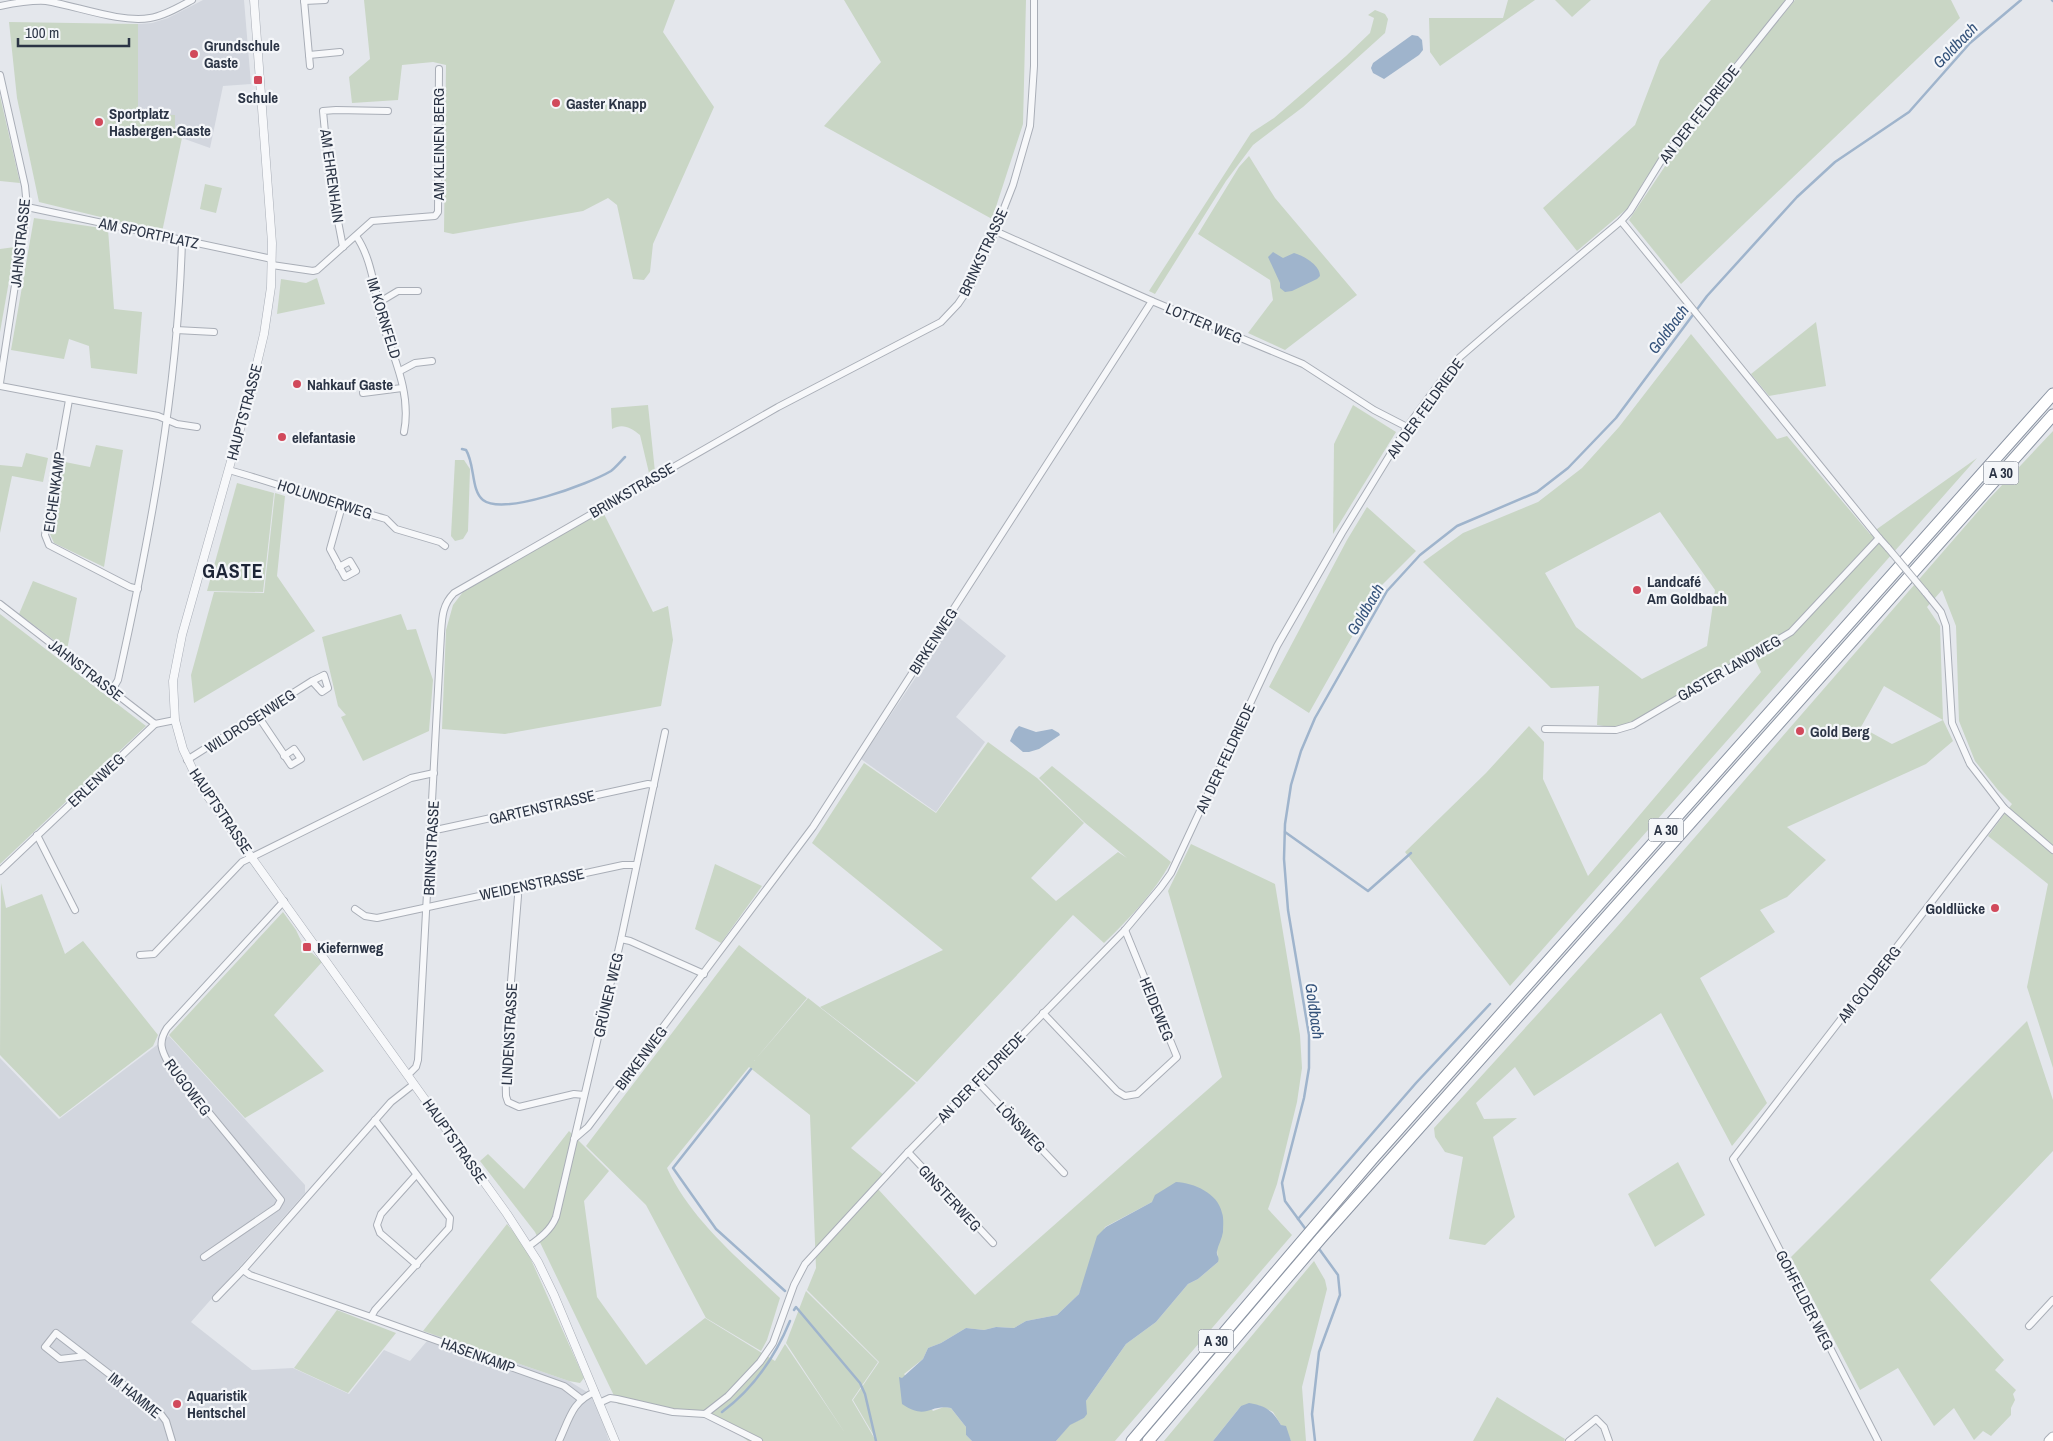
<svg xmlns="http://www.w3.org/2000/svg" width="2053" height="1441" font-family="'Archivo Narrow',sans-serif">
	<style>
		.built { fill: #d2d6de }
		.green { fill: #c9d6c5; fill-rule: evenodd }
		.water { fill: #9fb4cc }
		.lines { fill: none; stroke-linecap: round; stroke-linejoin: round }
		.stream { stroke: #9fb4cc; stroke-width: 2.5 }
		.minor-casing { stroke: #a9aeb7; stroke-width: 8 }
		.tertiary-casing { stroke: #a9aeb7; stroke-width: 9 }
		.secondary-casing { stroke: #a9aeb7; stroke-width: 11 }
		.motorway-casing { stroke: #8b94a3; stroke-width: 13 }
		.minor { stroke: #f7f8fa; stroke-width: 6 }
		.tertiary { stroke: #f7f8fa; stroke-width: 8 }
		.secondary { stroke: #fff; stroke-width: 9 }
		.motorway { stroke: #fff; stroke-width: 11 }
		.minor-bridge-casing { stroke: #a9aeb7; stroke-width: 8; stroke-linecap: butt }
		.minor-bridge { stroke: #f7f8fa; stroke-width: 6 }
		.poi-dot { fill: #d1495b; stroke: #f4f6f9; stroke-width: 2 }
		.labels { text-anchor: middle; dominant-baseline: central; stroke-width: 4.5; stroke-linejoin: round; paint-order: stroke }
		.shield { fill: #f4f6f9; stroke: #676e7b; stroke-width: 1 }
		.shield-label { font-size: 14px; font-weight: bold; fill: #2b3445 }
		.poi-label { font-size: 15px; font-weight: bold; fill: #2b3445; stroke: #f4f6f9; text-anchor: start }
		.street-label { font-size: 15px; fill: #2b3445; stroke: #f4f6f9 }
		.water-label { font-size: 16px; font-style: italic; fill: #34527a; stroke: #f4f6f9 }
		.district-label { font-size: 20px; font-weight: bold; letter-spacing: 1px; fill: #1d2536; stroke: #f4f6f9 }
	</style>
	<rect width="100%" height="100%" fill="#e4e7ec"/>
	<g class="built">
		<polygon points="203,0 244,0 251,84 223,86 210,148 182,138 175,130 138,114 138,24 152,23 168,18"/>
		<polygon points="957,616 1006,656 956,717 985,742 936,812 861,759"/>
		<polygon points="169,1036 305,1185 305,1193 191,1322 252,1370 293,1368 349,1394 384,1350 410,1361 433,1334 569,1381 595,1397 609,1441 0,1441 0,1058 59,1119"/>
	</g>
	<g class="green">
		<polygon points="364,0 675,0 663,32 714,107 653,244 650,272 644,280 633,279 617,205 608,198 583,211 453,234 444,232 446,65 433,62 402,65 398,100 352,103 349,77 370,59"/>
		<polygon points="844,0 1026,0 1023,124 992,219 824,126 881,62"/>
		<polygon points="1508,0 1535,0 1440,66 1430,52 1429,18 1503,18"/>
		<polygon points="1555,0 1591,0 1572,17"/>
		<polygon points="1711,0 1786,0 1673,138 1644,181 1629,207 1577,251 1543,208 1635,125 1660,60"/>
		<polygon points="1795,0 1951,0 1960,18 1681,284 1629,220 1692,126"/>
		<polygon points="1375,10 1385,14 1388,19 1385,33 1303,107 1253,145 1226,181 1155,294 1149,291 1251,133 1274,118 1346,56 1370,33 1374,18 1368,15"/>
		<polygon points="9,22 138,24 138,114 175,115 175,130 182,138 162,232 39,202 17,98"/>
		<polygon points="0,96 20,183 0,181"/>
		<polygon points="1249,156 1275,198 1357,295 1285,350 1248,333 1273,300 1270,280 1198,234 1239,167"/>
		<polygon points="205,184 222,188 216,213 200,209"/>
		<polygon points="34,218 108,229 114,309 142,312 137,374 91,368 89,346 69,339 64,359 11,350"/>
		<polygon points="15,247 0,332 0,249"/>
		<polygon points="317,278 325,304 277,314 281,279 306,283"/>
		<polygon points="1816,322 1826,386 1769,396 1751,374"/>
		<path d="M1691 334 1777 439 1787 436 1870 534 1977 458 1510 986 1405 852 1486 773 1529 726 1544 742 1543 779 1588 876 1761 672 1751 651 1631 723 1617 728 1597 725 1599 686 1551 688 1423 562 1463 533 1538 502 1582 468 1619 427ZM1660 512 1715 590 1707 646 1642 679 1576 627 1545 573Z"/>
		<path d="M648 405 655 472 649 473 640 435C631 428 623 423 612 429L611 408Z"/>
		<polygon points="1353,405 1396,432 1333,534 1334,444"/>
		<path d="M2053 431V1068L2027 987 2048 884 1988 836 2012 804 1998 790 1975 761 1959 721 1956 626 1942 590 1927 607 1940 626 1943 720 1953 741 1926 764 1787 827 1826 860 1787 897 1760 910 1775 932 1700 978 1767 1103 1732 1146 1661 1013 1534 1096 1515 1067 1476 1103 1484 1119 1517 1118 1493 1137 1515 1217 1485 1245 1449 1239 1463 1157 1445 1152 1435 1137 1434 1128 1616 928 1988 500ZM1884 686 1943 720 1892 744 1861 727Z"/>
		<polygon points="96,445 123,450 104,567 54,543 50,534 65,462 90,467"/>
		<polygon points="26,453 48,458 43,482 12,476 0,533 0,465 22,467"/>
		<polygon points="455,460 464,460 470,469 468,531 463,539 455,541 451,536"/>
		<polygon points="237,483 274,493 263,592 207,591"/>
		<polygon points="275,493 285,496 277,576 315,631 194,703 191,675 214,592 264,593"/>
		<polygon points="1367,507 1416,551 1380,587 1309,713 1269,687 1347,540"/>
		<polygon points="602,510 653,612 668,606 673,640 661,706 505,734 442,729 446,630 453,605 463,592"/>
		<polygon points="33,581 77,598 67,650 19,614"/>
		<polygon points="0,614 146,726 0,864"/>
		<polygon points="401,614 407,630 416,629 433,680 429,731 363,761 341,717 346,715 338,706 322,637"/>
		<path d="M988 742 1037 778 1084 823 1031 878 1056 901 1118 852 1127 858 1084 822 1039 778 1052 766 1171 862C1153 894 1130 918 1104 943L1073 915 917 1082 820 1007 943 950 812 843 864 763 936 813Z"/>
		<path d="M1191 844 1275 884 1300 1035 1302 1068 1297 1102 1277 1184 1268 1209 1292 1235 1115 1441H1056L1070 1424 1084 1418 1086 1401 1126 1344 1156 1322 1188 1284 1198 1279 1218 1262 1217 1250 1152 1202 1105 1227 1079 1294 1057 1315 1026 1321 1014 1328 996 1327 984 1330 966 1328 941 1343 928 1348 923 1359 904 1374 933 1411 944 1407 951 1408 966 1427V1435L972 1441H877L853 1400 879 1362 807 1290 816 1268 810 1115 749 1067 667 1168C691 1220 739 1259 780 1298L767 1340 761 1351 706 1318 646 1205 586 1146 739 945 807 998 754 1061 808 998 916 1083 851 1148 885 1176 878 1189 975 1295 1222 1077 1168 891Z"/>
		<polygon points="715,864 762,886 721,943 695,929"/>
		<polygon points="1,883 6,908 42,894 65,954 83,941 158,1035 153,1046 60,1117 0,1055"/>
		<polygon points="283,912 296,930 303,945 322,962 274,1015 324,1071 245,1118 169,1035"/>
		<polygon points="2027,1021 2053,1100 2053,1151 1930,1280 2004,1360 1995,1370 2016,1390 2013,1394 2015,1400 2011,1408 2011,1415 1991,1436 1983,1431 1974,1440 1954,1408 1934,1426 1898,1368 1860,1390 1791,1257"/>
		<polygon points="569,1131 609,1171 584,1201 597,1297 646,1365 705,1318 775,1361 785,1344 845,1433 786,1343 806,1291 878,1362 852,1400 876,1441 748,1441 710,1413 618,1404 535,1232 480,1161 488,1154 524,1189"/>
		<polygon points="1678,1162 1705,1215 1655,1247 1628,1194"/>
		<polygon points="507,1224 524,1244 584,1378 580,1383 569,1381 423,1331"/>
		<polygon points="1314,1261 1325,1280 1327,1289 1302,1387 1306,1441 1291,1441 1286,1430 1281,1425 1273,1412 1258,1405 1241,1406 1213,1441 1164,1441"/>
		<polygon points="337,1310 396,1333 348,1393 294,1368"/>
		<polygon points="1497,1397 1565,1439 1564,1441 1473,1441"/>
	</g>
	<g class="water">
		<polygon points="1412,35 1418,36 1422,40 1423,50 1419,55 1384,79 1373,73 1371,68 1373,63"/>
		<path d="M1273 252 1283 258 1294 253C1304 256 1320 265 1320 276L1317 279 1292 291 1285 292 1280 288V283L1268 257Z"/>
		<polygon points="1019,726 1036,732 1052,729 1059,733 1060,735 1039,749 1029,752 1023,752 1010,741 1015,730"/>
		<path d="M1176 1182C1194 1183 1218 1193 1222 1213 1224 1218 1223 1227 1223 1232 1222 1239 1218 1245 1217 1251 1216 1257 1220 1256 1218 1262L1198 1279 1188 1284 1156 1322 1126 1344 1086 1401 1087 1414 1084 1418 1070 1425 1056 1441H972L966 1435V1427L951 1408C929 1404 927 1421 902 1404L899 1377 902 1378 923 1359 928 1348 941 1343 966 1328 984 1330 996 1327 1014 1328 1026 1321 1057 1315 1079 1294 1097 1236 1106 1227 1152 1202 1155 1195Z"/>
		<path d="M1249 1403C1266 1406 1272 1410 1281 1425L1286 1426 1291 1441H1213L1241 1406Z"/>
	</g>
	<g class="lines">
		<g class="stream">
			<polyline points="2052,0 2053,1"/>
			<path d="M462 449 466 450C475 464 471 491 483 500 504 516 589 484 611 471 616 467 620 462 625 457"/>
			<polyline points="1285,832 1368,891 1411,853"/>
			<polyline points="751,1069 673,1168 716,1229 785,1291"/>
			<polyline points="1298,1219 1416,1083 1490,1004"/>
			<polyline points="1307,1231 1285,1201 1282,1183 1304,1098 1309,1068 1309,1035 1288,910 1284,859 1285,824 1291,785 1301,751 1315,718 1387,591 1420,555 1457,526 1537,492 1568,468 1616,418 1707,296 1797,197 1835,162 1909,112 1970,43 2021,0"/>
			<polyline points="794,1310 796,1307 860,1383 865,1394 876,1441"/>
			<path d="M722 1412C753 1389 775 1357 790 1321"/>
			<polyline points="1315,1441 1312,1414 1319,1352 1340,1295 1338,1275 1317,1246"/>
		</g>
		<defs>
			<g id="minor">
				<polyline points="304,0 310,66"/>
				<polyline points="304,1 325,0"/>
				<path d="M0 6C15 3 31 0 46 1 77 6 120 23 150 18 164 16 179 7 192 0"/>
				<polyline points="309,55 340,52"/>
				<polyline points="0,75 25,186 27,207 0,383"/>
				<polyline points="27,207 272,259"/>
				<polyline points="1621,221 1879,538"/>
				<polyline points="995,231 1152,301 1303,364 1374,410 1407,427"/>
				<path d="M356 236C369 254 373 280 378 301 379 306 379 311 380 316 392 354 412 392 404 432"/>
				<polyline points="343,247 329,175 323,111 336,110 388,111"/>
				<polyline points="272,265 313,271 317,270 372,221 435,216 438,212 439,69"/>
				<polyline points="378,303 398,291 418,291"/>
				<polyline points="176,330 214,332"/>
				<polyline points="400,371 415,363 432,361"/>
				<polyline points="0,386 158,416 177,424 197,427"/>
				<polyline points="363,393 402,388"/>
				<polyline points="69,400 45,535 49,545 130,587 138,589"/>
				<path d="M229 470C282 485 333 504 386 519L396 529 440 542 445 546"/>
				<polyline points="339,567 350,561 356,571 345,577 330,549 342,506"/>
				<polyline points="1925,592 1941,612 1946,626 1952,723 1970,764 2004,808 2053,850"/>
				<polyline points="0,604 155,724 175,720"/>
				<path d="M112 690 118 680C150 536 178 388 182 240"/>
				<polyline points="258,716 291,765 301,759 294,749 284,756"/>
				<polyline points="1545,729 1616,730 1633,725 1791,632 1879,538 1888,548"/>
				<polyline points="187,760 312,681 324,675 328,688 322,692 312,681"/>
				<polyline points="431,831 648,784 654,785"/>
				<polyline points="37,835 75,910"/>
				<polyline points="0,871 155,724"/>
				<polyline points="517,888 518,896 505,1055 506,1096 508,1102 519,1107 574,1094 584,1095"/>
				<polyline points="355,909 365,916 377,918 623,865 636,865"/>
				<polyline points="621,939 630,941 704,974"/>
				<polyline points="140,955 154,954 242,862 411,778 434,773"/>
				<polyline points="1043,1013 1117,1091 1125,1096 1137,1094 1177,1057 1125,930"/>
				<path d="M408 1075 416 1067 418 1060 441 634C442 618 442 605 454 593L778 407 941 322 958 304 971 285 995 231 1013 185 1030 126 1034 66V0"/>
				<polyline points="977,1081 1064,1173"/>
				<polyline points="414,1084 391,1102 243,1270 250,1275 371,1317 564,1386 581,1399"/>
				<polyline points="574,1139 588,1127 813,827 1152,301"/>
				<polyline points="908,1152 993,1243"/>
				<polyline points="416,1175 381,1214 377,1225 380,1233 417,1265"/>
				<path d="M529 1246C540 1238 551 1230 556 1217L621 939 665 732"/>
				<path d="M204 1257 277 1207 281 1200 169 1064C161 1050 158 1042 167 1028L284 901"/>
				<polyline points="216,1298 243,1270"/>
				<polyline points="371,1317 375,1310 449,1228 450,1218 375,1120"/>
				<polyline points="2029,1326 2053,1300"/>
				<polyline points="86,1356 60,1359 45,1347 56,1333 160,1413 166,1421 172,1441"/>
				<polyline points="599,1403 610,1398 617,1399 673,1412 705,1414 728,1396 760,1362 773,1343 794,1285 805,1264 908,1152 1125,930 1161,887 1171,873 1277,646 1342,533 1407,427 1446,374 1460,357 1504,319 1621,221 1630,211 1661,161 1790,0"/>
				<polyline points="705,1414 759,1441"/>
				<path d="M559 1441C569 1420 572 1401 595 1392"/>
				<polyline points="1569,1441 1596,1419 1604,1427 1609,1441"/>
				<polyline points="1878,1441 1733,1159 2004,808"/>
			</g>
			<polyline id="tertiary" points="254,0 272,243 271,287 264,334 248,401 182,635 173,681 175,720 183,749 201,787 507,1214 538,1262 554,1295 615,1441"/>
			<polyline id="secondary" points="2049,1441 2053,1437"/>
			<g id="motorway">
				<polyline points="1132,1441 1373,1158 2053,394"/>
				<polyline points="1148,1441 1321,1238 2053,415"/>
			</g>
		</defs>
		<use href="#minor" class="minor-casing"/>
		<use href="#tertiary" class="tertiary-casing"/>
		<use href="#secondary" class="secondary-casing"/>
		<use href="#motorway" class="motorway-casing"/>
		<use href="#minor" class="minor"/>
		<use href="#tertiary" class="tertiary"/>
		<use href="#secondary" class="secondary"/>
		<use href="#motorway" class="motorway"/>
		<defs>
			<polyline id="minor-bridge" points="1888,548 1925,592"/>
		</defs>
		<use href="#minor-bridge" class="minor-bridge-casing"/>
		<use href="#minor-bridge" class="minor-bridge"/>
	</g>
	<g class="poi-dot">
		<circle cx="194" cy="54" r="5"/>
		<rect x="253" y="75" width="10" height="10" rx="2.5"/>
		<circle cx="556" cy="103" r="5"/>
		<circle cx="99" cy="122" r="5"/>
		<circle cx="297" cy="384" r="5"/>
		<circle cx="282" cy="437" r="5"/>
		<circle cx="1637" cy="590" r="5"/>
		<circle cx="1800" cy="731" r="5"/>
		<circle cx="1995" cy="908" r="5"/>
		<rect x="302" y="942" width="10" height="10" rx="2.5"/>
		<circle cx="177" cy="1404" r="5"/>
	</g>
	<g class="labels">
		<g class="shield">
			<rect x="1983.5" y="461.5" width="35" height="23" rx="4"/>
			<rect x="1648.5" y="818.5" width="35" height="23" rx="4"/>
			<rect x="1198.5" y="1329.5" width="35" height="23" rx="4"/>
		</g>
		<g class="shield-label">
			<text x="2001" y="473">A 30</text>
			<text x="1666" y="830">A 30</text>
			<text x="1216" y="1341">A 30</text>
		</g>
		<g class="poi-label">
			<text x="204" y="45">Grundschule<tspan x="204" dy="17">Gaste</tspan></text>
			<text x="258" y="97" text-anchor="middle">Schule</text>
			<text x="566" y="103">Gaster Knapp</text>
			<text x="109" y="113">Sportplatz<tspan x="109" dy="17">Hasbergen-Gaste</tspan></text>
			<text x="307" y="384">Nahkauf Gaste</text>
			<text x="292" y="437">elefantasie</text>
			<text x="1647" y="581">Landcafé<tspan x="1647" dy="17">Am Goldbach</tspan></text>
			<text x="1810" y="731">Gold Berg</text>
			<text x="1985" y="908" text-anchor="end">Goldlücke</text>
			<text x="317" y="947">Kiefernweg</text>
			<text x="187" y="1395">Aquaristik<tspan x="187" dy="17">Hentschel</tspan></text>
		</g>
		<g class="street-label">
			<text transform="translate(1699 114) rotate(-52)">AN DER FELDRIEDE</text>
			<text transform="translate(438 144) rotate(-90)">AM KLEINEN BERG</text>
			<text transform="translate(332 176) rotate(82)">AM EHRENHAIN</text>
			<text transform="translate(149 233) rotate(12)">AM SPORTPLATZ</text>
			<text transform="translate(20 243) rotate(-84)">JAHNSTRASSE</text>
			<text transform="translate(983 252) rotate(-65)">BRINKSTRASSE</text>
			<text transform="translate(384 318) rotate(73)">IM KORNFELD</text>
			<text transform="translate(1204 323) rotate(23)">LOTTER WEG</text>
			<text transform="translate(1425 408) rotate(-54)">AN DER FELDRIEDE</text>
			<text transform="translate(244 412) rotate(-75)">HAUPTSTRASSE</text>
			<text transform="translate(632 490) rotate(-30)">BRINKSTRASSE</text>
			<text transform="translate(54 492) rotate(-82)">EICHENKAMP</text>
			<text transform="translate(325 499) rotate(18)">HOLUNDERWEG</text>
			<text transform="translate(933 641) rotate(-57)">BIRKENWEG</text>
			<text transform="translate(1729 668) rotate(-30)">GASTER LANDWEG</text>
			<text transform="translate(86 670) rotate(38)">JAHNSTRASSE</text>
			<text transform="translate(250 721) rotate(-33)">WILDROSENWEG</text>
			<text transform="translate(1225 758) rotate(-65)">AN DER FELDRIEDE</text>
			<text transform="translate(96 780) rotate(-43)">ERLENWEG</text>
			<text transform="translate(542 807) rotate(-13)">GARTENSTRASSE</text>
			<text transform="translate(221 811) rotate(56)">HAUPTSTRASSE</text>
			<text transform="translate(431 848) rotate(-87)">BRINKSTRASSE</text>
			<text transform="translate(532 884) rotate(-12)">WEIDENSTRASSE</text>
			<text transform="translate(1869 984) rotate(-52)">AM GOLDBERG</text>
			<text transform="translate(608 995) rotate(-77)">GRÜNER WEG</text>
			<text transform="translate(1157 1009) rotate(68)">HEIDEWEG</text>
			<text transform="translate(509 1034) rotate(-87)">LINDENSTRASSE</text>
			<text transform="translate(641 1058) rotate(-53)">BIRKENWEG</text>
			<text transform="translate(981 1077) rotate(-46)">AN DER FELDRIEDE</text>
			<text transform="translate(188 1087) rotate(53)">RUGOWEG</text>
			<text transform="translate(1021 1127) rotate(46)">LÖNSWEG</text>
			<text transform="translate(455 1141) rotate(55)">HAUPTSTRASSE</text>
			<text transform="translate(950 1198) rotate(47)">GINSTERWEG</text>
			<text transform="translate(1805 1300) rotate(63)">GOHFELDER WEG</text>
			<text transform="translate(478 1355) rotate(20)">HASENKAMP</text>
			<text transform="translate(135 1395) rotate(39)">IM HAMME</text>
		</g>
		<g class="water-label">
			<text transform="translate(1955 45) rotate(-46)">Goldbach</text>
			<text transform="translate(1668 329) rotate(-53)">Goldbach</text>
			<text transform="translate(1365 609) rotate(-59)">Goldbach</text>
			<text transform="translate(1315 1011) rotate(82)">Goldbach</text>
		</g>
		<g class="district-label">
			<text x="233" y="570">GASTE</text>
		</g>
	</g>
	<path d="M18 38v8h111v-8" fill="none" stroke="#2b3445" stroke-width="2.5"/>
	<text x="25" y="38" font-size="15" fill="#2b3445" stroke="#f4f6f9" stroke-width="4" paint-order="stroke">100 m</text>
</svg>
